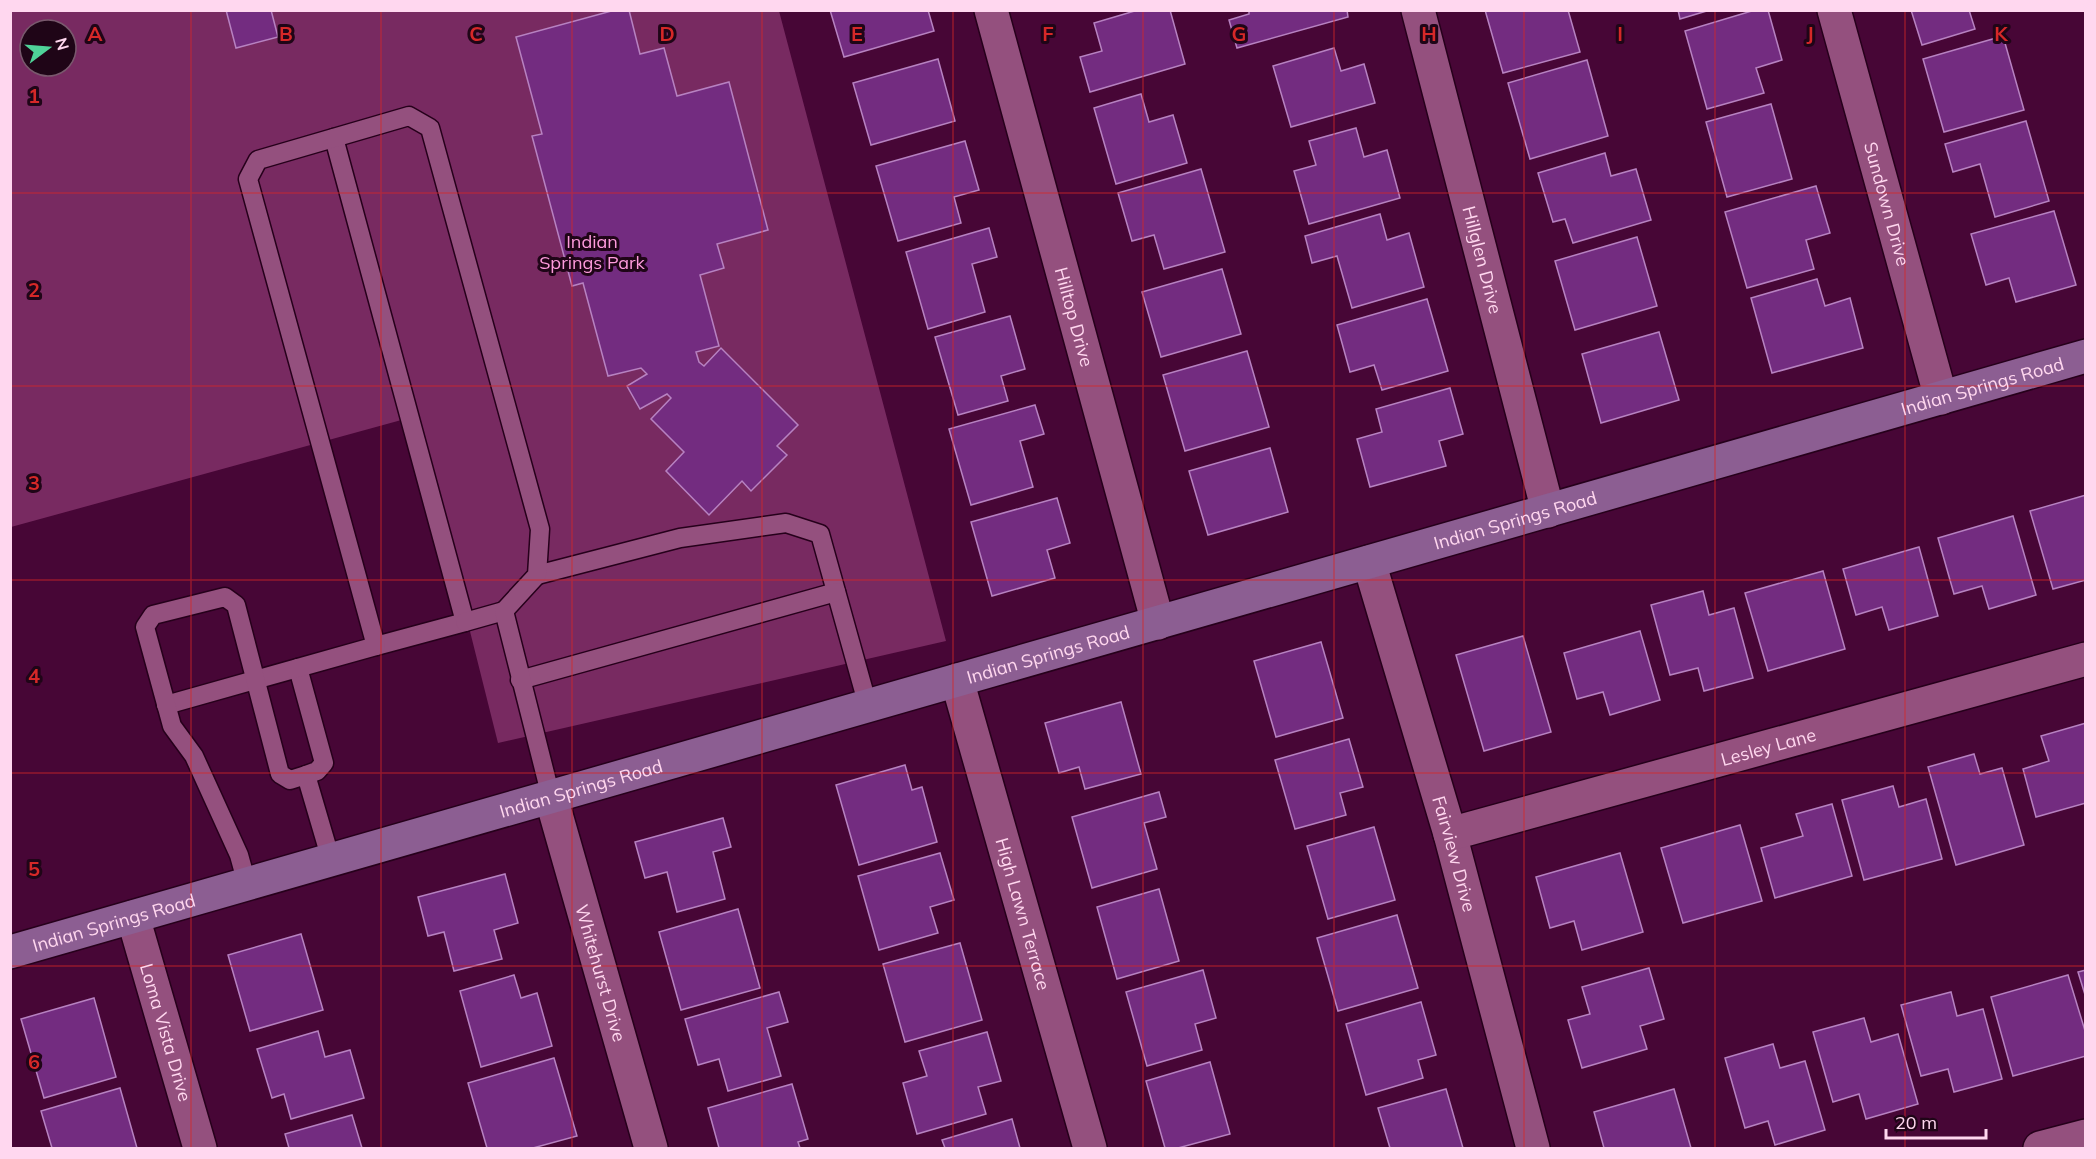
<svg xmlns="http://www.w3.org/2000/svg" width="2096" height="1159" font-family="Mulish,sans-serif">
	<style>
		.green { fill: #782a61; fill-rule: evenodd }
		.building { fill: #732c80; stroke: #b782c1; stroke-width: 1.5 }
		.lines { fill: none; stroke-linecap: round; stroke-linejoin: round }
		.lane-casing { stroke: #26001b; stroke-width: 21 }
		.street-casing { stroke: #26001b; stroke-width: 36 }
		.secondary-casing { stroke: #26001b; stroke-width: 36 }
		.lane { stroke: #94507e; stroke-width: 18 }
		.street { stroke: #94507e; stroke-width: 33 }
		.secondary { stroke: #8c5e92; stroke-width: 33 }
		.grid { fill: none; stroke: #d62828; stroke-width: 1.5; stroke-opacity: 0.55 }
		.labels { text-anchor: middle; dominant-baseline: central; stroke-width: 6; stroke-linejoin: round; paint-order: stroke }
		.street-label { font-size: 18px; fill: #ffd7ef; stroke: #1f0517 }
		.park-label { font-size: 18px; fill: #fe9bdd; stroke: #1f0517 }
		.grid-label { font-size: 20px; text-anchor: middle; font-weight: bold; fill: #d62828; stroke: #1f0517; stroke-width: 6; stroke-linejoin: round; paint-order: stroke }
	</style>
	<rect width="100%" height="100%" fill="#470636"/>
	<path class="green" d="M11 11H779L946 641 498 743 416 416 11 527ZM30 30H66V66H30Z"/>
	<g class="building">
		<polygon points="226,10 271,10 278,37 236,48"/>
		<polygon points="615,10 629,10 640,54 664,48 677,96 729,82 768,230 717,244 724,268 700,275 719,346 696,352 699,362 704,366 721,348 798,425 777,446 787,455 751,491 742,481 709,515 666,471 684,452 651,419 671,398 667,394 640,409 627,386 647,374 641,368 608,376 583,283 572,286 532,136 542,134 516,37"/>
		<polygon points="830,10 928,10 934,31 844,57"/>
		<polygon points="1138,10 1170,10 1185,64 1090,92 1080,57 1102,51 1094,23"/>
		<polygon points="1249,10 1347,10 1348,17 1237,48 1229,20 1249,14"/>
		<polygon points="1485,10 1568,10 1580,52 1503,73"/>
		<polygon points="1678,10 1710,10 1680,19"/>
		<polygon points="1755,10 1768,10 1782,60 1756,68 1764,93 1707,109 1685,31"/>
		<polygon points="1911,10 1969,10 1975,29 1922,45"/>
		<polygon points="2003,36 2024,110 1944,132 1923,59"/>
		<polygon points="1334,48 1341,71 1364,64 1375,103 1291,127 1273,66"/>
		<polygon points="938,59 955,121 871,145 853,83"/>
		<polygon points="1587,60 1608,136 1530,159 1508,83"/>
		<polygon points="1141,94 1149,122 1173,115 1187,163 1116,184 1094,108"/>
		<polygon points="1771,104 1792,179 1727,197 1706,122"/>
		<polygon points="2026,121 2049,201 1995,217 1980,164 1953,172 1945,144"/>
		<polygon points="1356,128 1364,157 1387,150 1400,198 1309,224 1294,171 1316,165 1309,141"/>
		<polygon points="965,141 979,190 954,197 961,223 898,241 876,166"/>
		<polygon points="1605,153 1611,176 1636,169 1651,220 1573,243 1565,219 1553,222 1538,173"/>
		<polygon points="1201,169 1225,252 1164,269 1154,235 1132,241 1118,193"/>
		<polygon points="1816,186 1830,233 1806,240 1814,269 1747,288 1725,212"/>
		<polygon points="2054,211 2076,285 2016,302 2009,278 1986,285 1971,234"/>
		<polygon points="1380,214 1387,240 1409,233 1424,287 1352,308 1337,256 1312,263 1305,236"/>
		<polygon points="989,228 997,257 972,264 985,312 928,329 906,252"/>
		<polygon points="1637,237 1657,306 1575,330 1555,261"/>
		<polygon points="1222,269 1241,334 1161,357 1142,292"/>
		<polygon points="1817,279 1825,306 1850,298 1863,348 1772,373 1751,298"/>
		<polygon points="1427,299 1448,371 1382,390 1374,365 1350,372 1337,325"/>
		<polygon points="1010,316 1025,369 1001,376 1008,401 958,415 935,337"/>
		<polygon points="1659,332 1679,400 1601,423 1582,354"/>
		<polygon points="1247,351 1269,427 1185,451 1163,375"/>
		<polygon points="1450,388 1463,434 1439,441 1446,466 1370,487 1357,439 1382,432 1376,409"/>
		<polygon points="1035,405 1044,434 1020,441 1033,487 971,505 949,429"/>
		<polygon points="1270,448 1288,512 1208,535 1189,471"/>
		<polygon points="2086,495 2086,580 2053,589 2030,511"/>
		<polygon points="1057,498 1070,543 1047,550 1055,578 992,596 971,522"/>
		<polygon points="2013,516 2036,595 1989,609 1982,586 1954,594 1938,538"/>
		<polygon points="1919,547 1938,616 1889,630 1882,607 1856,615 1843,569"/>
		<polygon points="1823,571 1845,649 1768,671 1745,593"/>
		<polygon points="1703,591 1709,615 1734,608 1753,678 1704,691 1698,668 1670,675 1651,605"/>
		<polygon points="1640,631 1660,700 1610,715 1603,692 1577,699 1564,653"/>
		<polygon points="1523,636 1551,732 1484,751 1456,655"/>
		<polygon points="1321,642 1343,718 1276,737 1254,661"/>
		<polygon points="1121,702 1141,774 1085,789 1079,767 1059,773 1045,723"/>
		<polygon points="2086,723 2086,803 2036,817 2023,769 2049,761 2041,736"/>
		<polygon points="1349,739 1363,787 1340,793 1346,815 1295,829 1275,760"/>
		<polygon points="1974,754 1980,774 2002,768 2024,845 1956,865 1928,767"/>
		<polygon points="905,765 912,790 922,787 937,842 859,865 836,785"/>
		<polygon points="1893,786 1899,807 1926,799 1942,859 1864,880 1842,800"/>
		<polygon points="1159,792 1166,817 1144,823 1157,869 1092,888 1072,817"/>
		<polygon points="1832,804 1852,876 1775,898 1761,848 1803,836 1796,814"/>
		<polygon points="723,818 731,847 713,852 725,899 677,912 667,872 645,878 635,842"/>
		<polygon points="1740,825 1762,901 1683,923 1661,848"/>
		<polygon points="1374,827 1395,900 1328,919 1307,846"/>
		<polygon points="940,853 954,900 930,907 938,933 879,950 858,876"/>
		<polygon points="1620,853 1643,932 1582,950 1574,921 1550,928 1536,877"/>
		<polygon points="505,874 518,923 494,930 502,959 454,971 444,932 428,936 418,897"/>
		<polygon points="1159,889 1179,961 1117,979 1097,907"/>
		<polygon points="738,909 760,988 681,1010 659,932"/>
		<polygon points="1397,915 1418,988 1338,1011 1317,938"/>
		<polygon points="301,934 323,1010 250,1031 228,955"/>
		<polygon points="960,943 982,1020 905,1042 883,964"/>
		<polygon points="1649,968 1664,1019 1640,1026 1647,1049 1582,1068 1568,1020 1590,1014 1582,987"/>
		<polygon points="1203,970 1216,1018 1195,1024 1202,1050 1147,1066 1126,992"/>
		<polygon points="2086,970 2086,998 2078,972"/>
		<polygon points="514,975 521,998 537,993 552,1046 481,1067 460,991"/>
		<polygon points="2068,975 2086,1034 2086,1056 2013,1076 1991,997"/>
		<polygon points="779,992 788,1022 767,1028 781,1076 728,1091 719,1059 698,1065 685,1019"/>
		<polygon points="1951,992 1957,1016 1983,1009 2002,1079 1954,1092 1948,1069 1921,1076 1901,1005"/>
		<polygon points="94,998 116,1077 44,1098 21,1019"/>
		<polygon points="1421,1002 1436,1055 1418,1060 1423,1078 1366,1095 1346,1024"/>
		<polygon points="1864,1018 1871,1042 1898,1034 1918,1104 1866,1119 1859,1094 1833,1102 1813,1032"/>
		<polygon points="318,1031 325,1057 350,1050 364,1098 291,1119 284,1094 272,1098 257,1049"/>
		<polygon points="987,1032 1001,1081 978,1087 986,1114 917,1134 903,1083 927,1076 919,1051"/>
		<polygon points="1773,1044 1780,1068 1805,1061 1825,1130 1775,1145 1768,1121 1745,1128 1725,1058"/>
		<polygon points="554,1058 577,1136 533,1148 487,1148 468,1083"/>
		<polygon points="1210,1062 1230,1134 1178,1148 1165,1148 1146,1081"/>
		<polygon points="792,1084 808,1139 798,1142 800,1148 719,1148 708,1108"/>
		<polygon points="120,1088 137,1148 52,1148 41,1111"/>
		<polygon points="1446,1089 1463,1148 1390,1148 1378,1108"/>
		<polygon points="1674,1089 1691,1148 1604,1148 1594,1112"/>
		<polygon points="352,1115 362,1148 289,1148 285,1134"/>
		<polygon points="1012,1119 1020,1148 945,1148 942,1140"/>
	</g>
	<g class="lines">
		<defs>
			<g id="lane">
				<polyline points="334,138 465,622 376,646"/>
				<polyline points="537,575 680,538 786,523 820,534 868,706"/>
				<polyline points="465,622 504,611"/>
				<polyline points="298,668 324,763 317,771 306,775"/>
				<polyline points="520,680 836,592"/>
				<polyline points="166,705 376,646 248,179 258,160 409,116 430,128 540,529 537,575 504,611 551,797"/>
				<polyline points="247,884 239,855 194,756 172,726 145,627 153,615 225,597 236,605 280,774 290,780 306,775 331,860"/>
			</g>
			<g id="street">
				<path id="s1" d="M991 10 1158 623"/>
				<path id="s2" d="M1418 10 1548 511"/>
				<path id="s3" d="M1834 10 1941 398"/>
				<path id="s4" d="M1369 562 1450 834 1533 1148"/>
				<path id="s5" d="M957 680 1090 1148"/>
				<path id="s6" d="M551 797 651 1148"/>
				<path id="s7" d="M1450 834 2086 659"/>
				<path id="s8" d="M133 917 200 1148"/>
				<polyline points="2040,1148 2086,1136"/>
			</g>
			<g id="secondary">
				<path id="s9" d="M10 952 2086 356"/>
			</g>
		</defs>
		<use href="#lane" class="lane-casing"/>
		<use href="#street" class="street-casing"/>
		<use href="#secondary" class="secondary-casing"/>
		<use href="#lane" class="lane"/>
		<use href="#street" class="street"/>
		<use href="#secondary" class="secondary"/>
	</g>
	<path class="grid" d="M191 10V1148M381 10V1148M572 10V1148M762 10V1148M953 10V1148M1143 10V1148M1334 10V1148M1524 10V1148M1715 10V1148M1905 10V1148M10 193H2086M10 386H2086M10 580H2086M10 773H2086M10 966H2086"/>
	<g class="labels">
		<g class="street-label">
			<text stroke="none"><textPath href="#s3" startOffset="201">Sundown Drive</textPath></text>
			<text stroke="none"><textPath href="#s2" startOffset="258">Hillglen Drive</textPath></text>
			<text stroke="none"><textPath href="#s1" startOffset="318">Hilltop Drive</textPath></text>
			<text stroke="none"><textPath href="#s9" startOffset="2052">Indian Springs Road</textPath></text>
			<text stroke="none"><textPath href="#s9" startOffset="1566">Indian Springs Road</textPath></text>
			<text stroke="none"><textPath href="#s9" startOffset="1080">Indian Springs Road</textPath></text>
			<text stroke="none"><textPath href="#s7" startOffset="330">Lesley Lane</textPath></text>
			<text stroke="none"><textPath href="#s9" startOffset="594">Indian Springs Road</textPath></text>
			<text stroke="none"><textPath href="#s4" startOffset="304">Fairview Drive</textPath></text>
			<text stroke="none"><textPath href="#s5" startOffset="243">High Lawn Terrace</textPath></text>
			<text stroke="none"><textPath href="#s9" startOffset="108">Indian Springs Road</textPath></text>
			<text stroke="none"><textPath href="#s6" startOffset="183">Whitehurst Drive</textPath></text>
			<text stroke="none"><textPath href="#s8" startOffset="120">Loma Vista Drive</textPath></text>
		</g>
		<g class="park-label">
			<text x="592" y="241">Indian<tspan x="592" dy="21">Springs Park</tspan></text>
		</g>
	</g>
	<g class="grid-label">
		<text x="95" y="41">A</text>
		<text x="286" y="41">B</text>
		<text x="476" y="41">C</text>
		<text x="667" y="41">D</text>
		<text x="857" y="41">E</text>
		<text x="1048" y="41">F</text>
		<text x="1239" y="41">G</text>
		<text x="1429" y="41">H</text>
		<text x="1620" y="41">I</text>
		<text x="1810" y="41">J</text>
		<text x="2001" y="41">K</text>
		<text x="34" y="103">1</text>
		<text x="34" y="297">2</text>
		<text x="34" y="490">3</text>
		<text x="34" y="683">4</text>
		<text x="34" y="876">5</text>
		<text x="34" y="1069">6</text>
	</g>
	<rect width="2096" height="1159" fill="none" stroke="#ffd7ef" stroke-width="24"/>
	<g transform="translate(48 48) rotate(74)"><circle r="28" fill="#1f0517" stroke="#79596d" stroke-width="1.5"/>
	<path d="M0-4.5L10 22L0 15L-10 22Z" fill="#4fd399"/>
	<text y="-9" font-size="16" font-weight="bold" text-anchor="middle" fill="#ffd7ef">N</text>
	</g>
	<path d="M1886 1129v9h100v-9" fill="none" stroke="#ffd7ef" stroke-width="3"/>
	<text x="1895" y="1129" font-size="18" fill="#ffd7ef" stroke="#1f0517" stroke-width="4.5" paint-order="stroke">20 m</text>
</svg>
